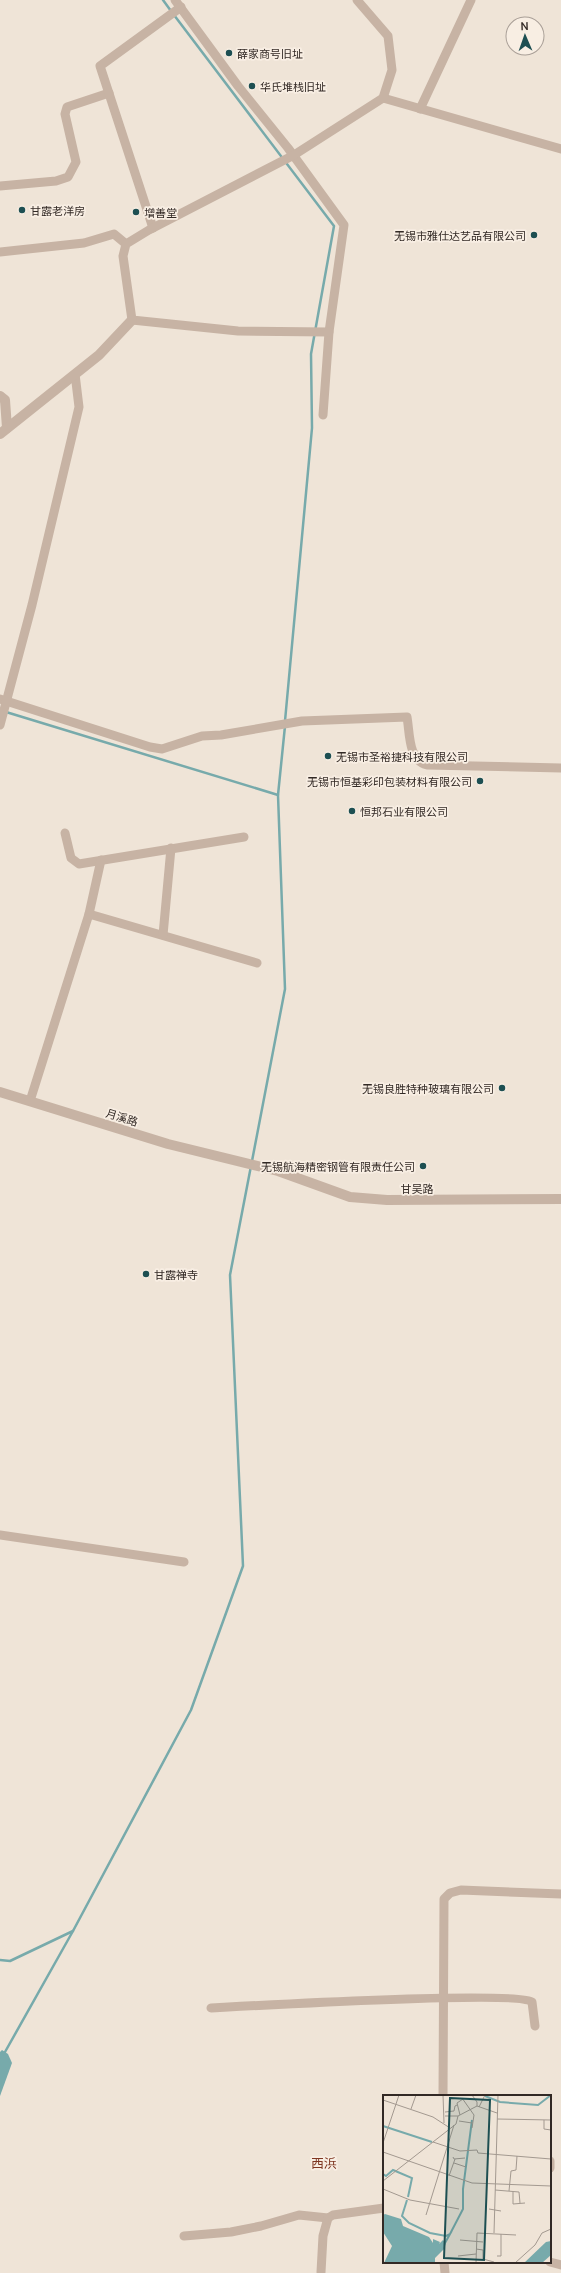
<svg xmlns="http://www.w3.org/2000/svg" width="561" height="2273" font-family="Manrope,'Noto Sans SC',sans-serif">
	<style>
		.water { fill: #77aaab }
		.lines { fill: none; stroke-linecap: round; stroke-linejoin: round }
		.stream { stroke: #77aaab; stroke-width: 2.5 }
		.minor { stroke: #c7b3a4; stroke-width: 9 }
		.tertiary { stroke: #c7b3a4; stroke-width: 10 }
		.poi-dot { fill: #1d4f52; stroke: #f8eee3; stroke-width: 1.5 }
		.labels { text-anchor: middle; dominant-baseline: central; stroke-width: 3.5; stroke-linejoin: round; paint-order: stroke }
		.poi-label { font-size: 11px; fill: #322925; stroke: #f8eee3; text-anchor: start }
		.street-label { font-size: 11px; fill: #322925; stroke: #f8eee3 }
		.quarter-label { font-size: 13px; fill: #7e3621; stroke: #f8eee3 }
		.inset-river { fill: none; stroke: #77aaab; stroke-width: 2 }
		.inset-road { fill: none; stroke: #a39990; stroke-width: 1 }
		.view { fill: #1d4f52; fill-opacity: 0.15; stroke: #1d4f52; stroke-width: 2 }
		.inset-edge { fill: none; stroke: #322925; stroke-width: 2 }
	</style>
	<rect width="100%" height="100%" fill="#efe4d7"/>
	<polygon class="water" points="2,2050 8,2054 12,2063 0,2096 0,2052"/>
	<g class="lines">
		<g class="stream">
			<polyline points="163,0 171,11"/>
			<polyline points="174,15 334,226 311,354 312,428 285,721"/>
			<polyline points="6,712 278,795"/>
			<polyline points="252,1161 285,989 278,795 285,726"/>
			<polyline points="73,1931 191,1710 243,1566 230,1275 251,1166"/>
			<polyline points="0,1960 10,1961 73,1931 5,2052 0,2057"/>
		</g>
		<g class="minor">
			<polyline points="175,0 238,86 288,148 344,225 329,332 323,415"/>
			<polyline points="383,98 561,149"/>
			<polyline points="420,109 471,0"/>
			<polyline points="0,186 56,181 68,177 76,162 65,114 67,107 109,93"/>
			<polyline points="153,228 100,66 181,7"/>
			<polyline points="0,252 84,243 114,234 126,244"/>
			<polyline points="329,332 238,331 132,320 123,256 126,244 149,230 294,155 383,98 392,70 388,36 357,0"/>
			<path d="M0 699 150 747 162 749 202 736 221 735 302 721 407 717C410 734 408 760 427 765L561 768"/>
			<polyline points="0,725 32,605 79,407 75,374"/>
			<polyline points="65,833 71,858 79,864 244,837"/>
			<polyline points="89,914 257,963"/>
			<polyline points="163,935 171,848"/>
			<polyline points="30,1101 89,914 101,860"/>
			<polyline points="0,1535 184,1562"/>
			<path d="M211 2008C249 2006 519 1990 532 2002L535 2026"/>
			<polyline points="443,2096 444,1899 450,1893 461,1890 561,1894"/>
			<polyline points="550,2161 550,2168"/>
			<polyline points="184,2236 231,2232 261,2226 299,2215 328,2218 333,2215 384,2208"/>
			<polyline points="444,2262 445,2273"/>
			<polyline points="550,2262 561,2265"/>
			<polyline points="321,2272 323,2236 328,2218"/>
		</g>
		<g class="tertiary">
			<polyline points="0,396 5,400 7,428"/>
			<polyline points="0,434 99,355 132,320"/>
			<polyline points="0,1092 168,1144 278,1171 350,1197 387,1200 561,1199"/>
		</g>
	</g>
	<g class="poi-dot">
		<circle cx="229" cy="53" r="4"/>
		<circle cx="252" cy="86" r="4"/>
		<circle cx="22" cy="210" r="4"/>
		<circle cx="136" cy="212" r="4"/>
		<circle cx="534" cy="235" r="4"/>
		<circle cx="328" cy="756" r="4"/>
		<circle cx="480" cy="781" r="4"/>
		<circle cx="352" cy="811" r="4"/>
		<circle cx="502" cy="1088" r="4"/>
		<circle cx="423" cy="1166" r="4"/>
		<circle cx="146" cy="1274" r="4"/>
	</g>
	<g class="labels">
		<g class="poi-label">
			<text x="237" y="53">薛家商号旧址</text>
			<text x="260" y="86">华氏堆栈旧址</text>
			<text x="30" y="210">甘露老洋房</text>
			<text x="144" y="212">增善堂</text>
			<text x="526" y="235" text-anchor="end">无锡市雅仕达艺品有限公司</text>
			<text x="336" y="756">无锡市圣裕捷科技有限公司</text>
			<text x="472" y="781" text-anchor="end">无锡市恒基彩印包装材料有限公司</text>
			<text x="360" y="811">恒邦石业有限公司</text>
			<text x="494" y="1088" text-anchor="end">无锡良胜特种玻璃有限公司</text>
			<text x="415" y="1166" text-anchor="end">无锡航海精密钢管有限责任公司</text>
			<text x="154" y="1274">甘露禅寺</text>
		</g>
		<g class="street-label">
			<text transform="translate(122 1117) rotate(17)">月溪路</text>
			<text x="417" y="1188">甘吴路</text>
		</g>
		<g class="quarter-label">
			<text x="324" y="2163">西浜</text>
		</g>
	</g>
	<g transform="translate(383 2095)">
		<rect width="168" height="168" fill="#efe4d7"/>
		<path d="M2 119 18 124 20 131 46 142 50 148V144L57 147 56 149 60 145 63 148 61 154 52 163V168H1L9 151 0 137V120ZM168 146V160L159 168H141L163 147Z" fill="#77aaab"/>
		<path class="inset-river" d="M102 1 117 7 155 10 168 0M0 31 49 47M0 79 3 81 10 75 29 83 25 102M24 105 19 121 26 128 47 138 63 141 67 139 62 148M67 139 80 114V94L89 25"/>
		<path class="inset-road" d="M60 0 61 28M79 3 91 20 89 33M0 5 50 22 67 33M94 11 114 18M96 12 102 0M28 14 33 0M62 17 71 16 72 11 74 10M77 20 74 8 80 4M62 21H75M114 24 168 25M161 25V34L168 35M76 26 89 28M50 47 77 56 94 55 95 58 168 64M0 48 16 0M0 57 89 88 168 91M70 62 71 64 82 63M71 68 83 72M66 81 72 64M0 86 73 29 75 21 94 11V7L89 0M168 93V108M0 94 27 105 76 114M112 95 136 97 137 108M126 96 128 76 133 75 134 61M130 97V109L142 108M106 114 118 116M43 120 71 30M111 138 115 0M77 145 100 147M93 154 100 155V164L111 167M75 161 93 159M114 161H118V139M93 168 94 138 133 140M132 168 152 150 159 138 168 134"/>
		<path class="view" d="M67 3 107 5 101 165 61 163Z"/>
		<rect width="168" height="168" class="inset-edge"/>
	</g>
	<g transform="translate(525 36) rotate(358)"><circle r="19" fill="#f8eee3" stroke="#a99f97"/>
	<path d="M0-3L7 15L0 10L-7 15Z" fill="#1d4f52"/>
	<text y="-6" font-size="11" font-weight="bold" text-anchor="middle" fill="#322925">N</text>
	</g>
</svg>
